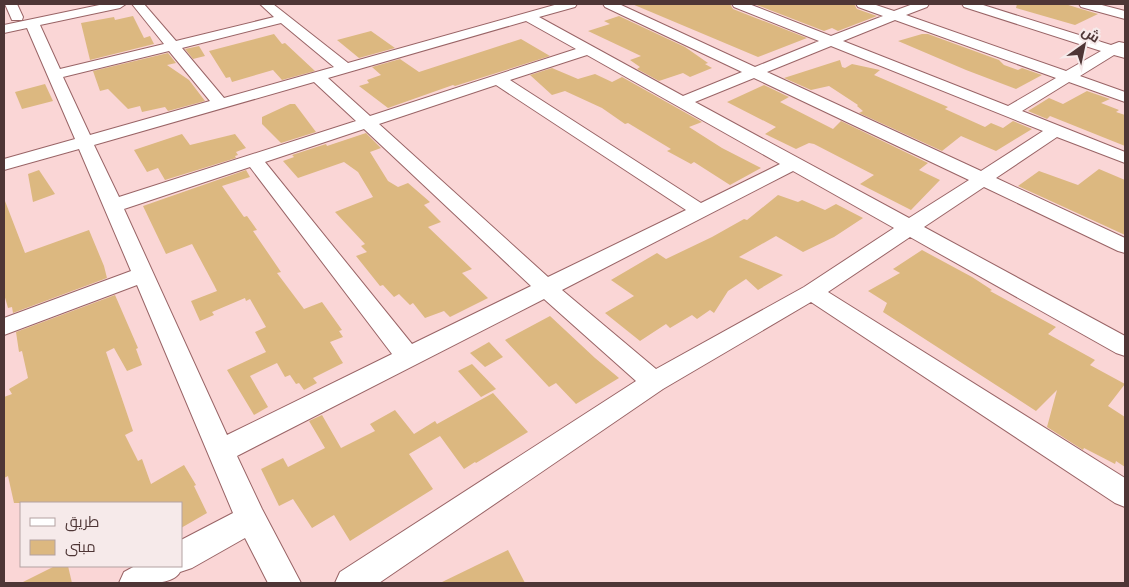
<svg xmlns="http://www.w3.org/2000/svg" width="1129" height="587" font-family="'Fira Sans',Cairo,sans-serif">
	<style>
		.building { fill: #dcb880 }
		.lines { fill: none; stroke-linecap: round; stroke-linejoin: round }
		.minor-casing { stroke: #996466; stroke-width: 2 }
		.minor { fill: #fff; fill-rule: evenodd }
	</style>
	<rect width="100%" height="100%" fill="#fad6d6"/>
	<g class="building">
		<polygon points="632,4 730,4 733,9 807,38 758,57"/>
		<polygon points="754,4 854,4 857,9 877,16 838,31 832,28 824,31"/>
		<polygon points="1017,4 1065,4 1098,14 1075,25 1016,8"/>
		<polygon points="133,16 144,38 150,36 154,44 90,60 81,23 114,17 115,20"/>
		<polygon points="619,16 685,47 708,63 705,64 712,68 690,77 683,73 659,81 637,69 640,67 630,60 641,56 588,31 610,24 604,21"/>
		<polygon points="371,31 395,48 359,58 337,40"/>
		<polygon points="274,34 282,44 285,43 315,71 282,80 273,70 232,82 230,77 226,78 209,51"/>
		<polygon points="922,34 928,34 999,60 1004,65 1018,70 1022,68 1042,75 1016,89 966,70 898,41"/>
		<polygon points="521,39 550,56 455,86 453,85 388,108 359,86 369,83 367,80 381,75 372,67 400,59 419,72"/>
		<polygon points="199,46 205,56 193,59 185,49"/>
		<polygon points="168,53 176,63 167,65 189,80 205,101 168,111 165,107 142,112 140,106 128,109 108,89 100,91 93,71"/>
		<polygon points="840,60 842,67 845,68 852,64 880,70 874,75 948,107 945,109 985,127 991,123 1003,128 1013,121 1032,129 996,151 961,136 942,151 859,113 863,111 857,106 858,105 829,86 811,90 784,78"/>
		<polygon points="552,68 578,79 595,74 612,82 622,77 702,122 689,127 722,148 761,168 730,185 694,162 691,164 667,151 671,149 628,123 625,124 602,108 565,91 552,95 530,75"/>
		<polygon points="45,84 53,101 22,109 15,92"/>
		<polygon points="764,85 789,97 780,102 833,129 841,121 928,163 919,170 940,180 911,210 860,184 874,175 814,144 809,143 796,149 765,134 776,127 727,102"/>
		<polygon points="1087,91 1110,99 1101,103 1119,110 1116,112 1125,115 1125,146 1050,116 1047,119 1028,111 1049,98 1063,104"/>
		<polygon points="290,104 295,104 316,132 281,143 262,124 262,117"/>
		<polygon points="366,133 381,148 370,152 388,181 398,187 408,183 430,202 424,205 441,222 428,227 472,269 462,273 488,298 450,317 444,311 425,318 413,303 410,305 399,294 394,297 383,285 380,286 356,256 367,252 361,246 365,244 335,212 373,197 358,172 344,162 298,178 283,161 294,157 292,155 326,144 327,146"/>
		<polygon points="182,134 190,145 235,134 246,148 236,152 238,155 235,156 236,158 165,180 158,168 147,172 134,150"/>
		<polygon points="1099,169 1125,180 1125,235 1018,186 1039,171 1078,185"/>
		<polygon points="39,170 55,194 33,202 28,174"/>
		<polygon points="246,170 250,177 222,186 244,217 247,216 257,230 253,231 281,272 277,273 304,309 322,302 342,330 339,331 343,337 330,342 343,363 313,378 317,383 304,390 299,383 296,384 290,375 285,377 277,363 250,376 268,407 254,415 227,370 266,352 255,332 266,327 250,299 246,301 245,298 212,312 214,315 200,321 191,301 217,291 214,285 192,244 166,254 143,206"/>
		<polygon points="778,195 798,202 802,200 825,210 836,204 863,218 834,237 803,252 776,236 739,257 783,275 758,290 746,279 728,291 714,313 710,310 697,319 692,315 670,328 666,324 640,341 605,313 634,296 611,280 657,253 666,259 712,237 744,219 747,220"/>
		<polygon points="5,201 25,253 89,230 104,266 107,278 13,313 12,307 8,308 4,294"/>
		<polygon points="922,250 972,277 992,290 990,291 1056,327 1048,334 1095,360 1090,365 1125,384 1108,406 1125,417 1125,467 1116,461 1115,464 1084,448 1083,450 1047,427 1057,390 1036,411 883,312 887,303 868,291 900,273 893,269"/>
		<polygon points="115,295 138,348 136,349 142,365 127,371 114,348 106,352 133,431 125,435 138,461 142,459 151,484 184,465 196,485 194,486 207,513 181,528 181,503 14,503 8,476 4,478 4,397 12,394 9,389 28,378 22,351 19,352 16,332"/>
		<polygon points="550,316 595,358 619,378 576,404 556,383 549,387 505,340"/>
		<polygon points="489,342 503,357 485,367 470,353"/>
		<polygon points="472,364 496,389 481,397 458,371"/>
		<polygon points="493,393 528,432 476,463 475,462 464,469 440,436 409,454 433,489 350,541 334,515 312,528 293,499 279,506 261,469 283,458 288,467 325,448 309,421 322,415 341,448 375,431 370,424 395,410 414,434 435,421 437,424"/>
		<polygon points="508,550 525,583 440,583"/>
		<polygon points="55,566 68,566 72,583 21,583"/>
	</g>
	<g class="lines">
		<defs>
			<g id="minor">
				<polygon points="5,4 17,4 23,17 22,20 12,20"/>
				<path d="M104 4H126L120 8 40 25 60 69 164 44 132 4H144L176 41 274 17 260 4H273L348 63 558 4H577L575 7 539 17 683 96 742 72 605 7 603 4H619L755 67 819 41 734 7 732 4H749L831 36 883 16 858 7 856 4H873L894 11 913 4H929L927 7 906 15 1066 71 1101 51 964 7 962 4H980L1111 45 1119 42 1124 43 1125 58 1114 55 1080 76 1125 92V102L1069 82 1022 111 1125 152V163L1057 137 996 178 1125 238V253L1118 251 984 187 924 227 1125 336V356L1116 353 910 237 828 292 1125 478V507L1115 503 811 302 663 389 379 583H335L340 572 636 381 544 299 237 456 262 509 301 583H268L245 538 192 568 180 572C172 587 136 583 119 583L124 572 135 566H181V540L233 513 137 285 4 335V318L131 271 79 149 4 170V159L75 139 27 28 4 33V25ZM895 20 1056 78 1008 106 843 41ZM526 21 576 49 370 116 328 78ZM281 23 334 67 224 98 182 48ZM831 46 1043 131 981 171 767 72ZM169 51 210 101 90 135 63 77ZM587 55 780 164 701 203 510 80ZM754 78 969 180 909 218 695 102ZM314 82 356 121 119 197 94 145ZM496 85 686 210 548 277 379 124ZM364 129 531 286 412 344 265 162ZM250 167 392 354 227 435 124 209ZM793 171 894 228 804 287 656 369 562 290Z"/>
				<polygon points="1079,4 1098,4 1125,11 1125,19 1081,7"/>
			</g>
		</defs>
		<use href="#minor" class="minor-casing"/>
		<use href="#minor" class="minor"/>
	</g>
	<rect width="1129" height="587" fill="none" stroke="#4e3636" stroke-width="10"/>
	<rect x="20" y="502" width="162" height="65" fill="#f6eaea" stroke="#b3a2a2"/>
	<rect x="30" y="518" width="25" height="8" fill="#ffffff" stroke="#b3a2a2"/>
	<text x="65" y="527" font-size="15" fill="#4e3636">طريق</text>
	<rect x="30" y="540" width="25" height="15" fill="#dcb880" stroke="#b3a2a2"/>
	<text x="65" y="552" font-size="15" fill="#4e3636">مبنى</text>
	<g transform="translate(1084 45) rotate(33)" stroke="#f6eaea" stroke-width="4" paint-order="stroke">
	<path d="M0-4L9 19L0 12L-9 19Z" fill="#4e3636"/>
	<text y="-8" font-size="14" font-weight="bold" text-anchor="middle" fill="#4e3636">ش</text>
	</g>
</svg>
